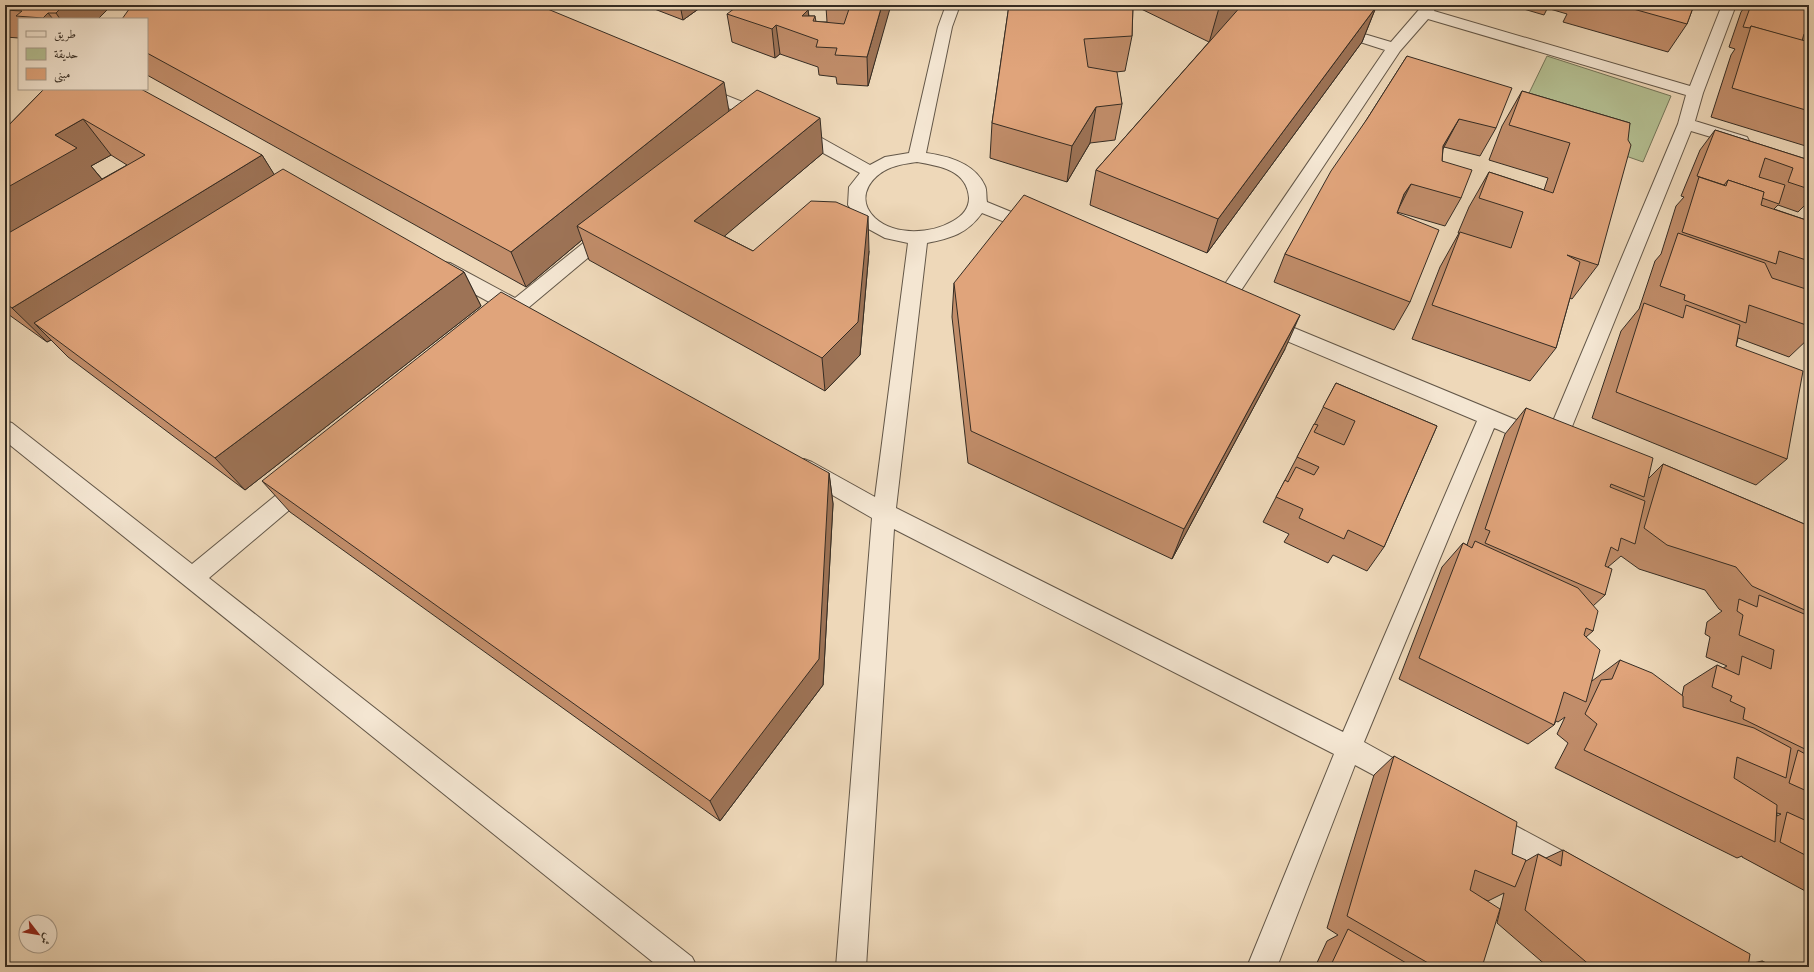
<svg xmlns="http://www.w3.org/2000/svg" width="1814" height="972" font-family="'Sorts Mill Goudy',Amiri,serif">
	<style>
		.green { fill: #b4bf92; stroke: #74765a }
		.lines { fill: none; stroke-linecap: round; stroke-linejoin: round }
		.minor-casing { stroke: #635748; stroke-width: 2 }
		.minor { fill: #f4e6d2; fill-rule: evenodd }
		.wall { fill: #c18d6a; stroke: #352c23; fill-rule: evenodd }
		.shaded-wall { fill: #9d7356; stroke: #352c23 }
		.building { fill: #e0a47b; stroke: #352c23 }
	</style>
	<rect width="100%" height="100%" fill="#eed8b9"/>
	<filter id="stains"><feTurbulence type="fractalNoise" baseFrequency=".005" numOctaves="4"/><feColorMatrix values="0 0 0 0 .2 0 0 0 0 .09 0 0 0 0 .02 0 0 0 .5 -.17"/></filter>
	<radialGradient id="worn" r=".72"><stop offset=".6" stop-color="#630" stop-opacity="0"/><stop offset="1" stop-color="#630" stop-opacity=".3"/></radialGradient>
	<polygon class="green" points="1547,56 1671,96 1643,162 1517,118"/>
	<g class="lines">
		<defs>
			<g id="minor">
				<path d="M946 5H960L952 27 926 153C948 156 975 163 985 186 987 190 986 197 987 202L1041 224 1044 228 1041 232 1035 234 982 213C967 234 951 238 927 243L896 508 1343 732 1477 421 1256 328 1253 323 1256 318 1263 316 1270 318 1548 433 1678 124 1686 95 1428 19 1400 51 1228 310 1221 312 1214 310 1211 305 1214 300 1385 50 1329 32 1327 29 1329 26 1334 25 1391 42 1423 5H1437L1434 11 1690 86 1722 5H1736L1703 93 1695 121 1747 137 1749 141 1747 145 1741 146 1691 131 1567 439 1572 446 1569 452C1560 455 1555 453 1546 450L1544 445C1534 448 1505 432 1494 428L1364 742 1418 772 1422 781 1418 790 1409 794 1355 765 1277 967H1247L1334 754 894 529 866 967H836L872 518 796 474 793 468 796 462 804 459 812 462 875 497 908 243 885 238 863 226 848 205 849 187 860 173 790 135 788 131 790 127 796 126 802 127 870 165 885 157 909 153 938 27ZM917 162C940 166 967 170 969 198 969 209 962 216 953 221 931 234 895 236 875 218 853 197 873 172 896 166 902 164 910 163 917 162Z"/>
				<polygon points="700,85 770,113 772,117 770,121 764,122 758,121 694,93 692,90 694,87"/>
				<path d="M608 226 614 228 617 232 614 236 528 308 530 310 527 315C524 316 519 316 517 317 510 321 508 324 499 321L496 316 502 309 436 273 434 268 436 263 443 262 450 263 515 298 602 228Z"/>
				<polygon points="5,421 12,423 192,564 297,478 305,475 313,478 316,484 313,490 209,578 692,957 697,967 659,967 5,441"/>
				<polygon points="1488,811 1583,862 1587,872 1583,882 1573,886 1563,882 1478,835 1474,825 1478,815"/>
			</g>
		</defs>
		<use href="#minor" class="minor-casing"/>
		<use href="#minor" class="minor"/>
	</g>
	<g class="wall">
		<polygon points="5,5 98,19 19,19 19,38 5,37"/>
		<polygon points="644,5 704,5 683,20"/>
		<polygon points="827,5 887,16 868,86 837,84 836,77 819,75 818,67 780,54 775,58 732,42 727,14 808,10 809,16 815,16 816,22 827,22 826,7"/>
		<polygon points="1009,5 1369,5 1376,7 1362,42 1207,253 1090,205 1096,170 1209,42 1133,5 1132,36 1125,71 1116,72 1122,104 1115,140 1090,143 1067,182 990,158 992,123"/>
		<polygon points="1510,5 1549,5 1544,15"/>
		<polygon points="1552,5 1694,5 1687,24 1668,52 1563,22 1567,14 1550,9"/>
		<polygon points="1746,5 1809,5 1809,147 1711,117 1731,55 1735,49 1729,47 1741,12"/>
		<polygon points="147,19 729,111 823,153 724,236 753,251 869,251 860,355 825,391 589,260 582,240 526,287 147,75"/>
		<polygon points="1407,56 1496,128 1480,156 1444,147 1443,149 1442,161 1461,198 1445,226 1397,212 1410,302 1394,330 1274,282 1285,254 1367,119"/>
		<path d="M44 89 262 155 274 175 464 272 481 306 245 490 68 357 51 340 47 342 5 312V129ZM111 155 127 165 102 179 91 166Z"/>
		<polygon points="1522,91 1630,123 1598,265 1572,299 1570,298 1556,348 1530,381 1412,339 1440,267 1459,233 1458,233 1469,207 1489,172 1544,190 1548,178 1489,160 1502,126"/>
		<polygon points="1715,130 1809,160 1809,203 1807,203 1798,212 1778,205 1774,209 1809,221 1809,286 1806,289 1809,290 1809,338 1789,357 1738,338 1736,346 1787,459 1756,485 1592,418 1621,331 1639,309 1655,261 1661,254 1676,206 1684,197 1681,196 1700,150"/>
		<polygon points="954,283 1285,349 1172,559 968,463 952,317"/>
		<polygon points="1336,383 1437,426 1384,547 1367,571 1333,555 1328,563 1284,542 1289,534 1263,522"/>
		<path d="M1526 408 1649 478 1663 464 1809 526V893L1742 857V856L1737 858 1555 768 1568 743 1557 734 1565 717 1558 722 1556 721 1554 725 1528 744 1399 679 1442 567 1463 543 1467 545 1505 434ZM1621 556 1639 569 1705 590 1719 609 1722 611 1707 622 1705 634 1710 637 1706 657 1727 666 1723 668 1717 665 1684 686 1682 696 1620 660 1592 681 1586 637 1593 631V606L1605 595 1608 567ZM1777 813 1781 814 1777 816Z"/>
		<polygon points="829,473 833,504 823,685 720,821 290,512 262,481"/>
		<polygon points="1394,756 1512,854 1526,861 1538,854 1546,858 1563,850 1749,964 1762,961 1774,967 1548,967 1497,923 1504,893 1488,901 1484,899 1482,967 1315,967 1327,941 1338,935 1327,928 1374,775"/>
	</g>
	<g class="shaded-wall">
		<polygon points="64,5 112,5 98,19 60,19 56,13"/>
		<polygon points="680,5 704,5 683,20"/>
		<polygon points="882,5 891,5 868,86 867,57"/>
		<polygon points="1222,5 1252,5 1209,43 1219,8"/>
		<polygon points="1376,7 1362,42 1207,253 1218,219"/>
		<polygon points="808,10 811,37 802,16"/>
		<polygon points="48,13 53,19 44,19 43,18"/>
		<polygon points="776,25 780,54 775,58 772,29"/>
		<polygon points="724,82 730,117 577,226 582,240 526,287 511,252"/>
		<polygon points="1096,107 1090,143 1067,182 1072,146"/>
		<polygon points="820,118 823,153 701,256 694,221"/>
		<polygon points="83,119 111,155 91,166 105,183 5,251 5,190 55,135"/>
		<polygon points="1459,119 1444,147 1429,174 1443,146"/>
		<polygon points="262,155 284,190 34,323 51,340 47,342 12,308"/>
		<polygon points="1411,184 1397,212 1404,194"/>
		<polygon points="868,216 869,251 860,355 825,391 822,358"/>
		<polygon points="464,272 481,306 245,490 215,458"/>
		<polygon points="1300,315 1285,349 1172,559 1184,529"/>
		<polygon points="829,473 833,504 823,685 720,821 710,801"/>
	</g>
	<g class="building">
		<polygon points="5,5 64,5 56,13 48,13 43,18 16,16 22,11 5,10"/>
		<polygon points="132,5 538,5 724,82 511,252 147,53 147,19 122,19"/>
		<polygon points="739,5 793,5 808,10 802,16 815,16 813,21 844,24 849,9 826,7 827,5 882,5 867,57 835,55 837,48 816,47 818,40 776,25 772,29 727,14"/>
		<polygon points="1009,5 1133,5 1132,36 1084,39 1088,67 1117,72 1122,104 1096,107 1072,146 992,123"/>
		<polygon points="1213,5 1222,5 1219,8"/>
		<polygon points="1242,5 1369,5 1376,7 1218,219 1096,170"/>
		<polygon points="1619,5 1694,5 1687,24"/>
		<polygon points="1751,5 1809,5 1809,35 1804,34 1802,41 1751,26 1750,28 1743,27"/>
		<polygon points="1751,26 1809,42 1809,111 1732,88"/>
		<polygon points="1407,56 1512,88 1496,128 1459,119 1443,146 1442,161 1472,170 1461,198 1411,184 1404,194 1397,213 1439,230 1410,302 1285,254 1331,171 1367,119"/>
		<polygon points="44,89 141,89 262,155 12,308 5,303 5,235 145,155 83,119 55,135 77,148 8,187 5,190 5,129"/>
		<polygon points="757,90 820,118 694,221 753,251 811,201 836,202 868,216 858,322 822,358 577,226"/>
		<polygon points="1522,91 1630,123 1628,140 1631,145 1598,265 1567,255 1580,262 1556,348 1432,305 1460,232 1511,248 1523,212 1479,198 1489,172 1553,193 1570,143 1509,125"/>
		<polygon points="1715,130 1809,160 1809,189 1788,182 1793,168 1765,158 1759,177 1785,185 1779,204 1762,198 1764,192 1728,180 1724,185 1697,176"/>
		<polygon points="283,169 464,272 215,458 34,323"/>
		<polygon points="1699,177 1726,186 1728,180 1764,192 1761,205 1809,221 1809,261 1779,251 1776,264 1682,232"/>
		<polygon points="1024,195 1300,315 1184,529 971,431 954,283"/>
		<polygon points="1678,233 1765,263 1772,278 1809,290 1809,326 1749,305 1746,323 1684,300 1685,295 1660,286"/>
		<polygon points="501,292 829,473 819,659 710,801 262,481"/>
		<polygon points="1644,303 1683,318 1686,305 1740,325 1736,346 1803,371 1787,459 1616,392"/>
		<polygon points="1336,383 1437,426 1384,547 1348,530 1344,539 1299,518 1303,509 1276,497 1285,480 1288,482 1296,467 1314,475 1319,467 1297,457 1314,424 1318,425 1314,432 1344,445 1355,421 1323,407"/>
		<polygon points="1526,408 1653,458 1644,497 1611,484 1610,487 1645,501 1635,544 1621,538 1618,551 1611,547 1605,566 1612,569 1605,595 1485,543 1490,531 1485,529"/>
		<polygon points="1663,464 1809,526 1809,612 1752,586 1736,567 1667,545 1644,528"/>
		<polygon points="1475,541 1578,588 1598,611 1593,631 1586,628 1584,635 1600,650 1586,702 1564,692 1554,725 1419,658 1463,543 1472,548"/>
		<polygon points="1759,595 1809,616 1809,751 1743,719 1745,708 1730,701 1732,696 1712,687 1717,665 1739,675 1742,656 1771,669 1774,650 1739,635 1743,615 1737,611 1739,599 1757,607"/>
		<polygon points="1620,660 1652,673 1683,696 1683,707 1754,728 1791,748 1786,778 1737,757 1734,778 1777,805 1775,842 1584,750 1597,724 1585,714 1601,680 1612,679"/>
		<polygon points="1798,750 1809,756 1809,792 1789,783"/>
		<polygon points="1394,756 1517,822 1512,854 1526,860 1515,887 1475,870 1470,890 1500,909 1482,967 1435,967 1347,916"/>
		<polygon points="1787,812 1809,822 1809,857 1780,842"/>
		<polygon points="1563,850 1750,954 1748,967 1592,967 1525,910 1538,854 1561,866"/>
		<polygon points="1348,929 1413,967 1330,967"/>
		<polygon points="1762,961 1774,967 1762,967"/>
	</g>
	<rect width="1814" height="972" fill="none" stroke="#eed8b9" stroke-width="20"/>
	<rect x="6" y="6" width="1802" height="960" fill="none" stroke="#352c23" stroke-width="2"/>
	<rect x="10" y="10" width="1794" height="952" fill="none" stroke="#352c23"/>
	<rect x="18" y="18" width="130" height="72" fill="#f4e6d2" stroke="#a89c8c"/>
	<rect x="26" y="31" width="20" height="6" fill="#f4e6d2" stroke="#a89c8c"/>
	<text x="54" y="38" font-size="12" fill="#352c23">طريق</text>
	<rect x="26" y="48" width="20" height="12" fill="#b4bf92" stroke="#a89c8c"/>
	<text x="54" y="58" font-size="12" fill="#352c23">حديقة</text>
	<rect x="26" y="68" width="20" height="12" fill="#e0a47b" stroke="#a89c8c"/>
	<text x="54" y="78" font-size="12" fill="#352c23">مبنى</text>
	<g transform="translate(38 934) rotate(121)"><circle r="19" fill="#f4e6d2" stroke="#a89c8c"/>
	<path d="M0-3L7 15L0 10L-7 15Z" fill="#8f2418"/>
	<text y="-6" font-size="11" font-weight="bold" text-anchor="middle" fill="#352c23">ش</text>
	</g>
	<rect width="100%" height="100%" filter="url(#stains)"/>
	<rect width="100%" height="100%" fill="url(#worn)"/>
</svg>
